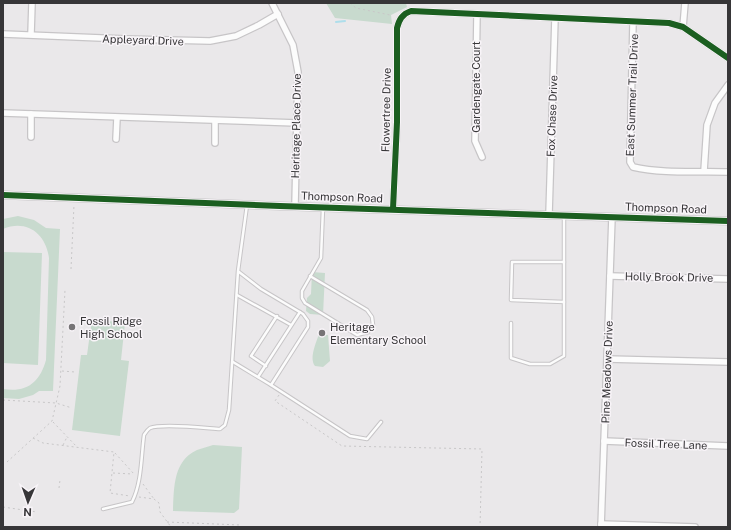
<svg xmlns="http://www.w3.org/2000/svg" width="731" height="530" font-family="'Public Sans',sans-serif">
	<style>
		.green { fill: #c8dace }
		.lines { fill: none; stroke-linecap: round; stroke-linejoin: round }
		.stream { stroke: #aedeeb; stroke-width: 2 }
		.service-casing { stroke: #c7c5c7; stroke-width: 4.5 }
		.minor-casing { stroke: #c7c5c7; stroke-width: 8 }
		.tertiary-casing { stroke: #c7c5c7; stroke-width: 9 }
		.path { stroke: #c8c7c8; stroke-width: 1; stroke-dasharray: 2 3; stroke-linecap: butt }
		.service { stroke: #fcfcfc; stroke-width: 2.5 }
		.minor { stroke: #fcfcfc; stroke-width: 5.5 }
		.tertiary { stroke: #fcfcfc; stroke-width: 7 }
		.cycleway-casing { stroke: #f8f4f8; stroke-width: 8 }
		.cycleway { stroke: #1b5e20; stroke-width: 6 }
		.poi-dot { fill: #767476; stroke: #f8f4f8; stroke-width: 1.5 }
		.labels { text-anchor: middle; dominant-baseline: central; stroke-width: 3; stroke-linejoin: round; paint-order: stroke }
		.street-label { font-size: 11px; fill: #373638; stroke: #f8f4f8 }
		.poi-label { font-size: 11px; fill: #373638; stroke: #f8f4f8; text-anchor: start }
	</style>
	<rect width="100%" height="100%" fill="#eae8ea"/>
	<g class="green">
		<polygon points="326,3 406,3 407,7 391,15 392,24 335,18"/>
		<path d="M18 216 34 220 46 228 60 229 53 391H39L33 395 19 399 3 398V389C27 393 40 382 46 360L49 258C46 234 27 219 3 229V219Z"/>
		<polygon points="3,252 42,253 38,365 3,363"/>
		<polygon points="312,272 325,273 323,315 310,314 306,311 307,298 311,294"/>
		<polygon points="92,319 125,323 121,360 129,361 120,436 72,430 81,355 87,355"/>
		<path d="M319 334 328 335 330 361 323 367 315 366C309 358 316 343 319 334Z"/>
		<path d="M213 445 242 447 239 509 234 513 173 511C174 488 173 461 197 450 202 448 208 447 213 445Z"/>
	</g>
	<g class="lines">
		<polyline class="stream" points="336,22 345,21"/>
		<defs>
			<g id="service">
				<polyline points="564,262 564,302"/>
				<polyline points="239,272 261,289 303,314 308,321 308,327 271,385"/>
				<polyline points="310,276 367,310 372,317 373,325 368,332 357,335 305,303 302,298 302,291 321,258 323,208"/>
				<polyline points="237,295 291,325"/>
				<polyline points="511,323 511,358 530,364 550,364 564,356 564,302 511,300 512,262 564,262 564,217"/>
				<polyline points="233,362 271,385 350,436 367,439 381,422"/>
				<polyline points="266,366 251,356 277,316"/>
				<polyline points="258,377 300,312"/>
				<path d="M103 509 132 502C142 482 141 457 144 435 146 432 147 430 150 428 162 423 205 428 220 429L225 425 229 410 238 271 247 205"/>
			</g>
			<g id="minor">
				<polyline points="272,3 293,45 298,72 295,205"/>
				<polyline points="477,14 475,141 482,157"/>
				<path d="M633 22 630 162 633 167C663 174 697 171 728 172"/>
				<polyline points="683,27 685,3"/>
				<polyline points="3,34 126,39 210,41 236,36 259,25 278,14"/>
				<polyline points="31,34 32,3"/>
				<polyline points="3,113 297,123"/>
				<polyline points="31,137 31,114"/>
				<polyline points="116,139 117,118"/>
				<polyline points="215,143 215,121"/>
				<polyline points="704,171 707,125 715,103 728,85"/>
				<path d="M393 209 397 122V28C399 20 402 14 411 11L669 23 683 27 728 58"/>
				<polyline points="549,214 555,18"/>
				<polyline points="610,276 728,279"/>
				<polyline points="607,359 728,362"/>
				<polyline points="604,441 728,446"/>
				<polyline points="601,524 695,527"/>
				<polyline points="601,527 612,217"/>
			</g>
			<polyline id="tertiary" points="3,195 280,206 728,221"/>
		</defs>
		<use href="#service" class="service-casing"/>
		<use href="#minor" class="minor-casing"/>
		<use href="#tertiary" class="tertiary-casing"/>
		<g class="path">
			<polyline points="350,3 356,8 390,15"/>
			<polyline points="71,269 74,205"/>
			<polyline points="62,371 75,372"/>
			<polyline points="279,395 275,401 342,446 482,449 480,527"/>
			<polyline points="3,400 56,403 72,408"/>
			<polyline points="53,422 77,447"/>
			<polyline points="33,438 43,443 114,452 110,493 130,496"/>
			<polyline points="63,445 67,437"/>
			<polyline points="115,453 134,474"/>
			<polyline points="7,462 52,421 60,386 65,290"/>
			<polyline points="113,473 133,474"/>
			<polyline points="143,484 154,499"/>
			<polyline points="59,488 60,480"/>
			<polyline points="139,497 154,499 159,503 160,512 171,527"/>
			<polyline points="3,507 37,512"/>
			<polyline points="167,522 240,525"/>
		</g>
		<use href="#service" class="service"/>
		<use href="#minor" class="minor"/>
		<use href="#tertiary" class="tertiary"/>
		<defs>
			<g id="cycleway">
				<polyline points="3,195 280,206 728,221"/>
				<path d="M393 209 397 122V28C399 20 402 14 411 11L669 23 683 27 728 58"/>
			</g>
		</defs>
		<use href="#cycleway" class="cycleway-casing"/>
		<use href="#cycleway" class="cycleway"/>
	</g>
	<g class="poi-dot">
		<circle cx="72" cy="327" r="4"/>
		<circle cx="322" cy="333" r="4"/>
	</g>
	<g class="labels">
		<g class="street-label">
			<text transform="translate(143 40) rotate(2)">Appleyard Drive</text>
			<text transform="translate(476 87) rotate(-90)">Gardengate Court</text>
			<text transform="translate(632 95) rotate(-88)">East Summer Trail Drive</text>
			<text transform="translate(386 110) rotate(-89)">Flowertree Drive</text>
			<text transform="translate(552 116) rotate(-88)">Fox Chase Drive</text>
			<text transform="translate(296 126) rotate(-89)">Heritage Place Drive</text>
			<text transform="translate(342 197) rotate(2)">Thompson Road</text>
			<text transform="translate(666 208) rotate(2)">Thompson Road</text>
			<text transform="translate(669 277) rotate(1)">Holly Brook Drive</text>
			<text transform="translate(607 372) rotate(-88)">Pine Meadows Drive</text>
			<text transform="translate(666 444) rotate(2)">Fossil Tree Lane</text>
		</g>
		<g class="poi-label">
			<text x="80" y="321">Fossil Ridge<tspan x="80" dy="13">High School</tspan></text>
			<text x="330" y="327">Heritage<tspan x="330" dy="13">Elementary School</tspan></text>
		</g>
	</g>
	<rect width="731" height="530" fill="none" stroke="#373638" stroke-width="8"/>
	<g transform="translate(28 502) rotate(182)" stroke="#f8f4f8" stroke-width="3" paint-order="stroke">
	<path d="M0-3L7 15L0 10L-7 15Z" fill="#373638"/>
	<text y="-6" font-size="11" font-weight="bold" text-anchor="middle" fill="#373638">N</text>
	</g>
</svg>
